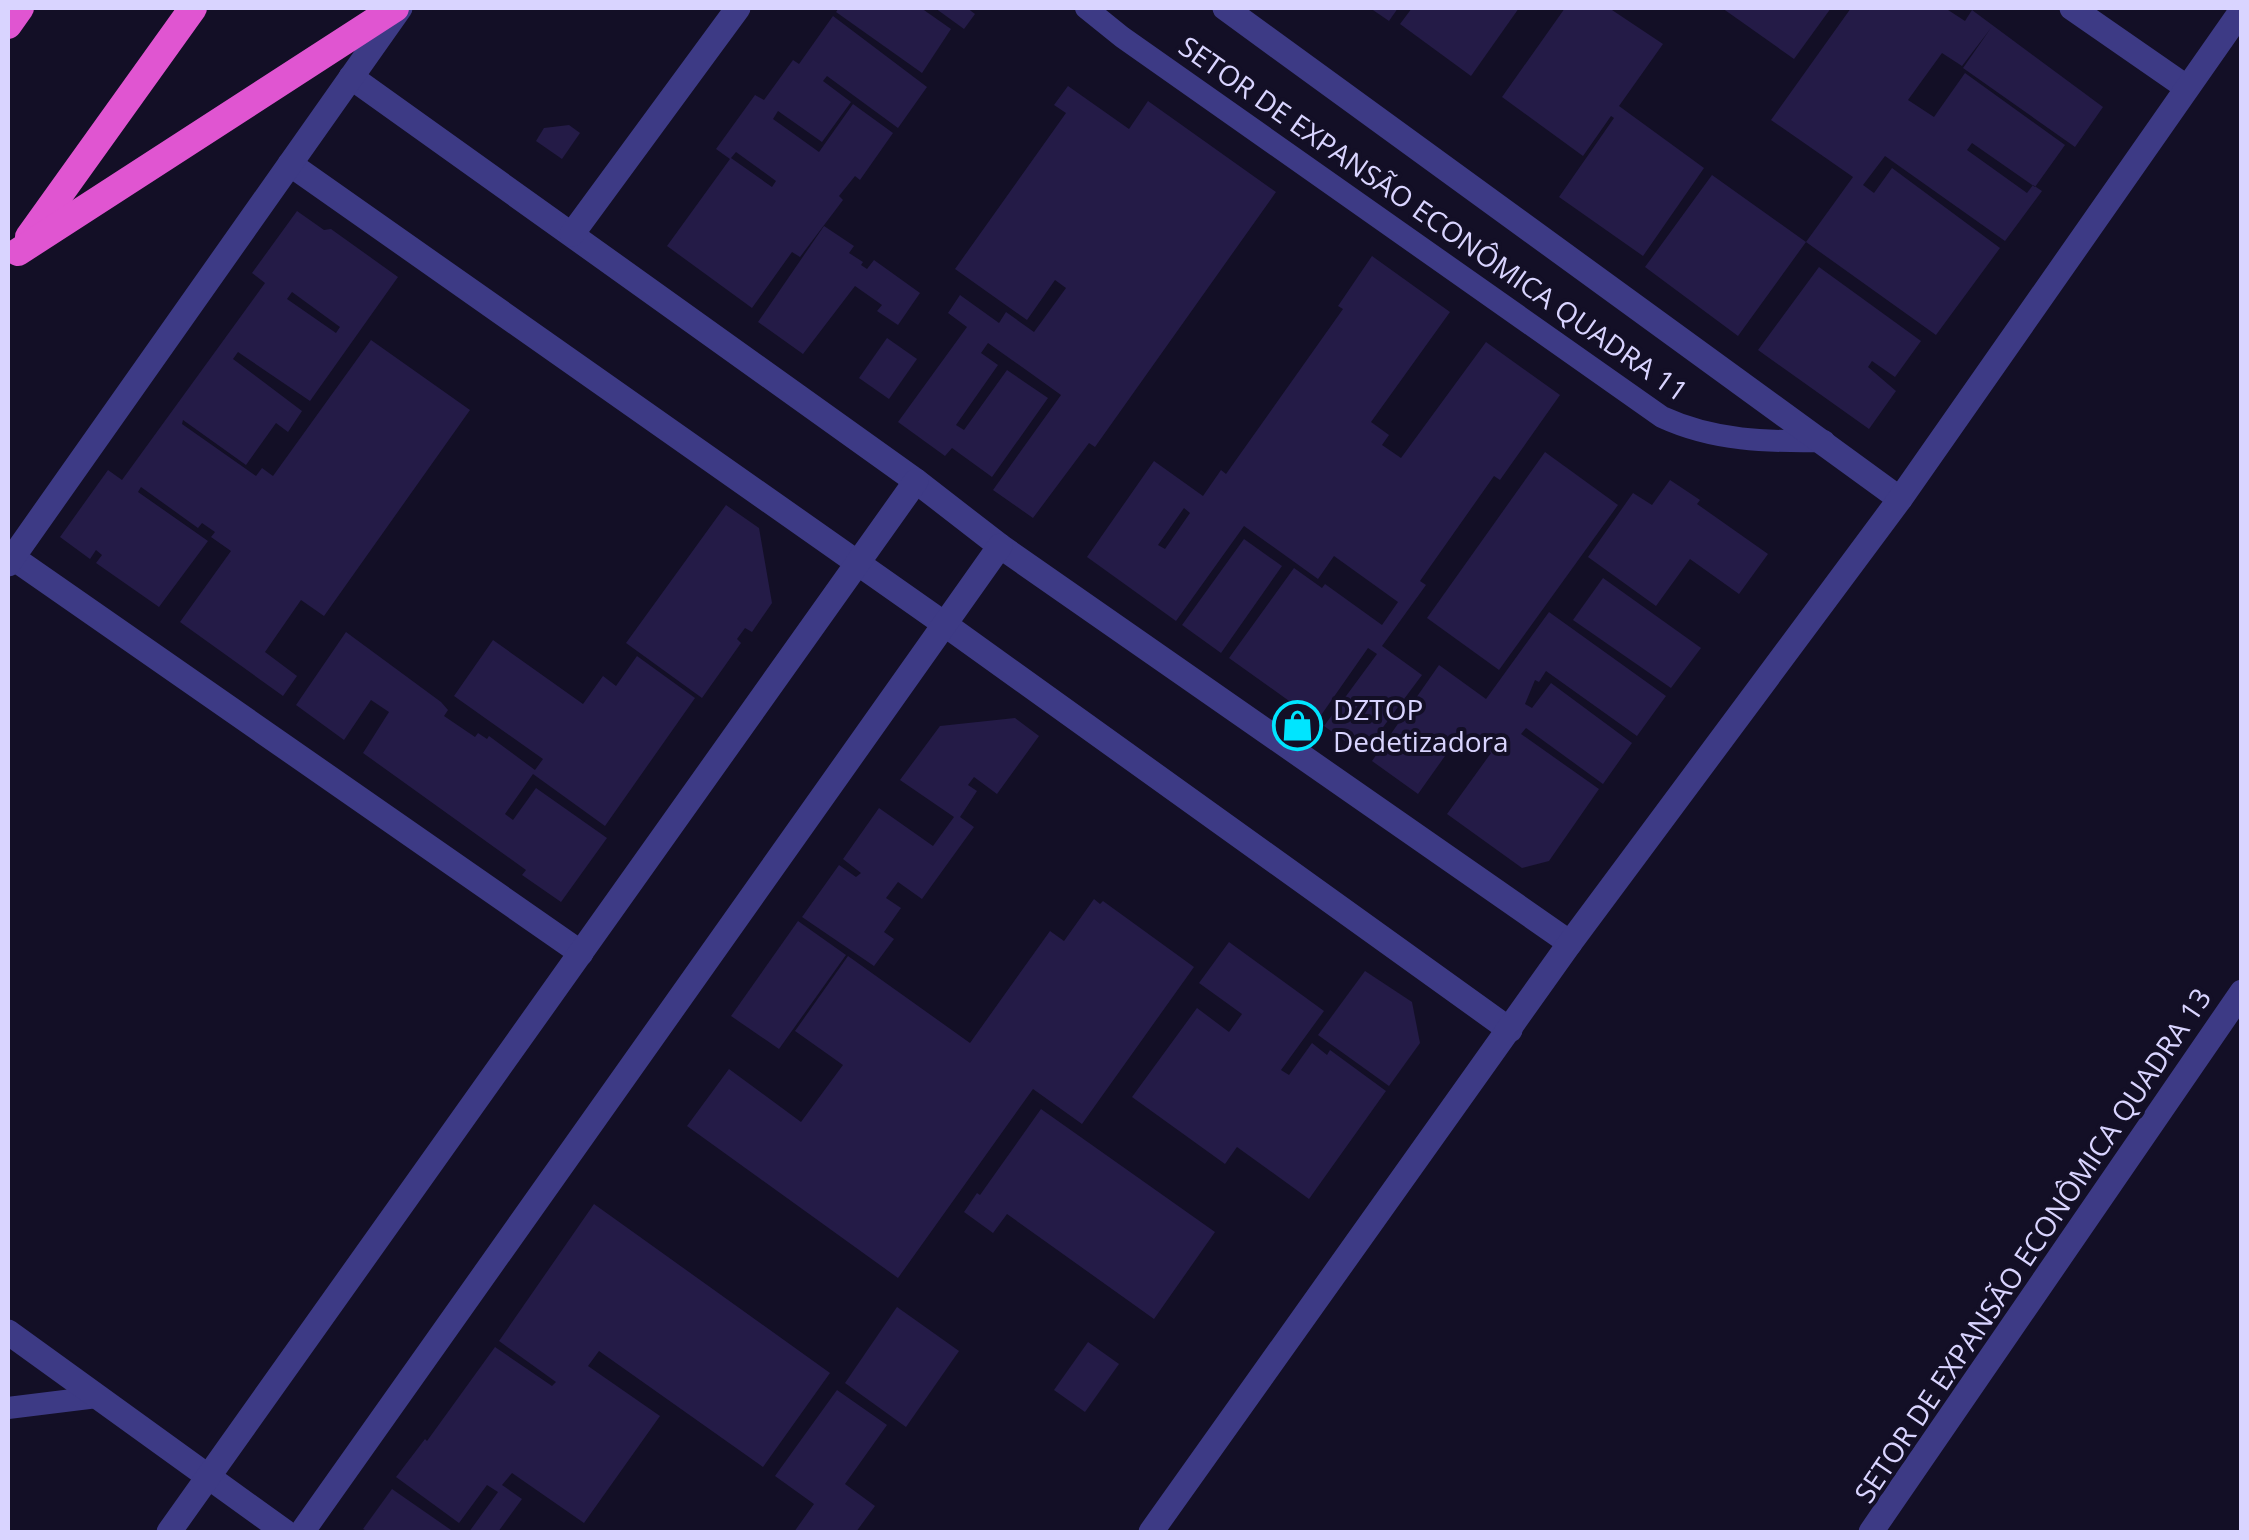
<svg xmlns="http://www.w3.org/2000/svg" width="2249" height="1540" font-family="'Open Sans',sans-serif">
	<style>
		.building { fill: #241b47; fill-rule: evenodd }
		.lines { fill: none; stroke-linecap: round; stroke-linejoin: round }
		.service { stroke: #3d3a85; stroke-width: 22 }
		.minor { stroke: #3d3a85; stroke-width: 25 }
		.trunk { stroke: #e055d1; stroke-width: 28 }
		.labels { text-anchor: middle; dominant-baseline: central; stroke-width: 8; stroke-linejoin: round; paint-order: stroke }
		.street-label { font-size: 28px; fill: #d9d4ff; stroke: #130f26 }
		.poi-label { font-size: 28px; fill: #d9d4ff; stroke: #130f26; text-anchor: start }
	</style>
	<rect width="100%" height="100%" fill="#130f26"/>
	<g class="building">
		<polygon points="839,8 921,8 951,29 922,73 836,12"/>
		<polygon points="935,8 967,8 975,14 964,29"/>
		<polygon points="1370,8 1398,8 1389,21"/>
		<polygon points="1412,8 1519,8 1471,76 1400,24"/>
		<polygon points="1565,8 1609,8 1663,44 1619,106 1704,168 1643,256 1559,197 1614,118 1611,116 1583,156 1502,97"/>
		<polygon points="1722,8 1831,8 1794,59"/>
		<polygon points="1851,8 1945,8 1965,21 1972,10 2103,107 2075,147 1963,68 1991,28 1962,66 1942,53 1908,100 1934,117 1965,73 2065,145 2035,187 1972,143 1967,150 2027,193 2033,185 2042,191 2005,241 1885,156 1863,185 1874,193 1892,168 2000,248 1936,335 1806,242 1738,336 1645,267 1712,175 1806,242 1853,177 1771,120"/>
		<path d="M833 16 927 87 898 128 827 76 823 81 851 102 822 142 778 111 773 119 819 152 853 104 893 133 860 180 855 176 839 196 843 200 800 257 792 252 752 308 667 246 730 159 716 149 755 95 764 100 793 60 799 64ZM736 152 776 181 772 187 731 158Z"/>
		<polygon points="1068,86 1129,129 1148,101 1276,192 1095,447 1089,443 1033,518 993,490 1061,395 1022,367 988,343 981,353 998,365 956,425 964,430 1007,370 1048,398 992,477 952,448 945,456 898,422 967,327 948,313 960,295 999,323 1006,312 1034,332 1066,288 1055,280 1027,320 955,269 1066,113 1054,105"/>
		<polygon points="569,125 580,133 562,159 536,141 544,128"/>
		<path d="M297 211 324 230 331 229 398 277 310 401 238 352 233 359 302 411 288 432 276 423 246 465 183 420 182 424 256 476 262 468 273 476 371 340 470 410 324 616 301 600 265 652 297 676 283 696 180 622 231 551 211 537 215 532 202 523 198 528 141 487 138 492 208 541 159 607 96 563 102 555 96 550 90 559 60 537 108 470 122 480 265 283 252 273ZM292 292 340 327 336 333 287 299Z"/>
		<polygon points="824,226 854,246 849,253 863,262 861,265 867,269 874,260 920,293 898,325 877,311 882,305 855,286 803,354 758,322"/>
		<path d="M1372 256 1450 312 1371 422 1389 435 1382 445 1401 458 1486 342 1560 395 1500 480 1494 476 1420 581 1426 585 1382 646 1422 675 1363 754 1324 726 1377 654 1368 648 1317 721 1229 658 1294 568 1322 588 1325 584 1382 625 1398 602 1334 556 1318 579 1244 526 1176 621 1087 557 1154 461 1203 496 1221 470 1226 474 1343 309 1338 306ZM1184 508 1190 513 1165 549 1158 545Z"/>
		<polygon points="1819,267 1921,341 1895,377 1872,361 1868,367 1896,391 1869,429 1758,350"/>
		<polygon points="887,338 917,359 889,399 859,378"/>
		<polygon points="1545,452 1618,505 1499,670 1427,618"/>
		<polygon points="1670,480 1700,500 1697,504 1768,554 1739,594 1690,559 1656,606 1588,557 1633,493 1652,505"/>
		<polygon points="726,505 759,528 772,603 752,632 745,628 737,639 741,643 702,698 626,643"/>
		<polygon points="1244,539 1282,566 1221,653 1182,625"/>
		<polygon points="1603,578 1701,648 1671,688 1573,620"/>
		<polygon points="1549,612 1666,696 1637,736 1546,671 1539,682 1535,680 1525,704 1532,708 1551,683 1632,743 1603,784 1526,728 1521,734 1599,789 1549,861 1522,868 1447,814 1491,753 1462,732 1418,794 1372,761 1439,665 1486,699"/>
		<polygon points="346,632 441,702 448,710 444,716 475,737 478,733 487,739 489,736 535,770 543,759 454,696 493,640 583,704 603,676 616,686 637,656 695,698 605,826 533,774 505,814 513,820 536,788 607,838 561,902 522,875 526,870 363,753 389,712 371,700 344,740 296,705"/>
		<polygon points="1015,718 1039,736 997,794 974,777 968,785 977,791 960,817 974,827 922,899 898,882 886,898 901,908 884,932 894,939 874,966 802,917 839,865 856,877 861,873 843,859 879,808 933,846 954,817 900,780 940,726"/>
		<polygon points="1094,899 1100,904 1103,901 1194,967 1082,1124 1033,1089 898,1278 687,1126 729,1069 801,1122 843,1065 795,1031 848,956 970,1043 1050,931 1064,941"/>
		<polygon points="798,921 846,955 779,1049 731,1016"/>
		<polygon points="1229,942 1324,1011 1281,1070 1289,1075 1312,1043 1327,1055 1330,1050 1386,1091 1309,1199 1237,1147 1225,1164 1132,1097 1197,1008 1229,1032 1242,1014 1199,983"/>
		<polygon points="1365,971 1412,1002 1420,1043 1389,1086 1318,1035"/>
		<polygon points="1041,1109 1215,1232 1154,1319 1007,1214 993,1233 964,1212 977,1193 980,1195"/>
		<polygon points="594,1204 830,1373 763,1467 599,1351 588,1366 660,1416 584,1523 512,1473 502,1485 522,1499 498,1532 469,1532 498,1492 487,1485 459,1523 396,1477 425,1439 427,1441 495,1347 552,1386 556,1382 499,1341"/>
		<polygon points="897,1307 959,1351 906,1427 845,1383"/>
		<polygon points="1088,1342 1119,1364 1085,1412 1054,1390"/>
		<polygon points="837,1390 887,1425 845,1484 875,1506 856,1532 794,1532 814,1504 775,1476"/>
		<polygon points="392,1489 451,1530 449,1532 369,1532 363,1529"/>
	</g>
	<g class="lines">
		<g class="service">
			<path d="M1086 8 1122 37 1662 417C1714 441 1767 442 1824 441"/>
			<polyline points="8,1408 97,1397"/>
		</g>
		<g class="minor">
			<polyline points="1225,8 1900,499"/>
			<polyline points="2072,8 2186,87"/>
			<polyline points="351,77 916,481 1000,546 1570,943"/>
			<polyline points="290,164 943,623 1510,1030"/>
			<polyline points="572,234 738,8"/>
			<polyline points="12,557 581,953"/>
			<polyline points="8,564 400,8"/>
			<polyline points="8,1332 285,1532"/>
			<polyline points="169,1532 916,481"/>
			<polyline points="302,1532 1000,546"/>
			<polyline points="1151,1532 1570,943 1900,499 2242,10"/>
			<polyline points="1871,1532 2242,992"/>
		</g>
		<g class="trunk">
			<polyline points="8,25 20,8"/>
			<polyline points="29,237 193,8"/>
			<polyline points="18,252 395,8"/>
		</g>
	</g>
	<defs>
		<symbol id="shop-ring" viewBox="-11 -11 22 22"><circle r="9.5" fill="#130f26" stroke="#00e5ff" stroke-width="1.5"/><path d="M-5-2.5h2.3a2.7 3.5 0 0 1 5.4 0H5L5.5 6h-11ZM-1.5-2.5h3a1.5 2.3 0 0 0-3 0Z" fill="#00e5ff"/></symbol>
	</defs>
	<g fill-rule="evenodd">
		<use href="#shop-ring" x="1270" y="698" width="55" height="55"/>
	</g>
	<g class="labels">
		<g class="street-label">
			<text transform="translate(1434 218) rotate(35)">SETOR DE EXPANSÃO ECONÔMICA QUADRA 11</text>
			<text transform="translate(2032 1245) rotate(-56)">SETOR DE EXPANSÃO ECONÔMICA QUADRA 13</text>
		</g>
		<g class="poi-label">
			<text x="1333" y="709">DZTOP<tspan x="1333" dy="32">Dedetizadora</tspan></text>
		</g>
	</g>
	<rect width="2249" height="1540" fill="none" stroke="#d9d4ff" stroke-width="20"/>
</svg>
